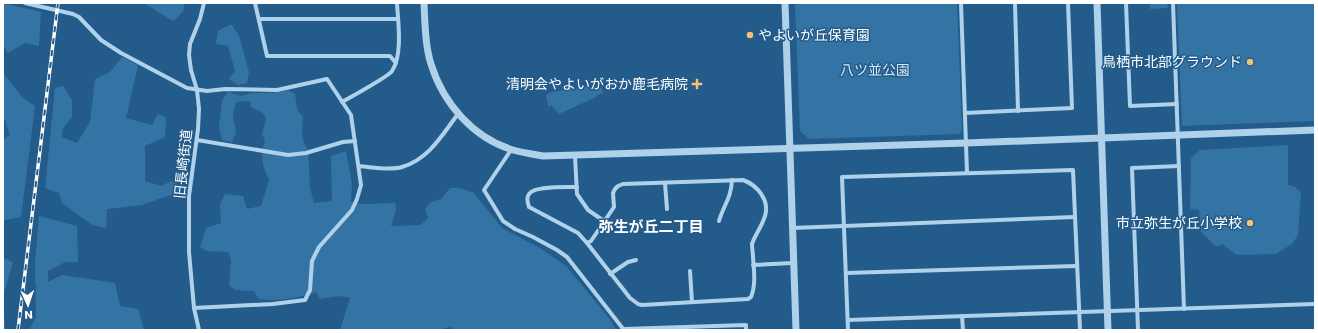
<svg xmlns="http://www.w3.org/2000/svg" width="1318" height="333" font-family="Poppins,'Noto Sans JP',sans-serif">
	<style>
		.green { fill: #3474a5 }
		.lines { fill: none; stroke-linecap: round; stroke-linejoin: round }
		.minor { stroke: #b0d1ea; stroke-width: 4 }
		.tertiary { stroke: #b0d1ea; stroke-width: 7 }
		.rail-casing { stroke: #fff; stroke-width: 3.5 }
		.rail { stroke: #235b8a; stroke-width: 2; stroke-dasharray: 6; stroke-linecap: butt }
		.poi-dot { fill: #f5c172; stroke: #235b8a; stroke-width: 1.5 }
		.labels { text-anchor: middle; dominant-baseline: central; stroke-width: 3; stroke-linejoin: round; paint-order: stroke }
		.poi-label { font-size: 14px; fill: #fff; stroke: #235b8a; text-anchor: end }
		.park-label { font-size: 14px; fill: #d4e8f8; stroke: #235b8a }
		.street-label { font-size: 14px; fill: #fff; stroke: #235b8a }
		.neighbourhood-label { font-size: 15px; font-weight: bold; fill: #fff; stroke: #235b8a }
	</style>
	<rect width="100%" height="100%" fill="#235b8a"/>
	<g class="green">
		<polygon points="3,3 41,12 39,46 25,43 8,53 3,45"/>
		<polygon points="144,3 185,3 183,12 173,21"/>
		<polygon points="795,3 957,3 962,131 960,134 809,139 800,131"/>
		<polygon points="1150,3 1167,3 1168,8 1150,9"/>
		<polygon points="1177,3 1315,3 1315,121 1182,126"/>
		<polygon points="231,24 239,36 249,72 247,83 238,85 229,79 235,71 228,46 216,44 218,31"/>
		<polygon points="122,57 138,65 126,118 152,125 158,114 166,117 165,137 145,146 145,181 161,186 171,181 179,185 179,192 142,205 107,209 106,228 92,225 62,203 59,193 45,188 55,88 63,86 72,100 72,117 63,128 62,137 77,143 90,122 95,79 110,72"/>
		<polygon points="3,73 22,97 35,106 21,217 4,220 3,220 3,140 10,135 5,120 3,119"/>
		<polygon points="598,85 602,89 603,93 596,96 596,97 559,114 551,105 549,107 548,106 546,95 551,92"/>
		<path d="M288 90 295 94 297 109 303 117 302 133 303 141 308 150 310 188 314 203 332 201 331 156 346 151 352 185 351 202 364 204 395 203 396 210 391 226 421 225 428 218 425 210 429 203 441 199 450 188H460L474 193 502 228 540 248 566 266 609 318 616 330H455L450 327 439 330H340L350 298 339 296 320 299 316 292C297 298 279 302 259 299L254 291 235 290 229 285 231 260 228 252 206 251 200 247 206 228 221 223 220 204 225 194 243 196 247 209 261 206 269 180C262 165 260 157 265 141L262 134 266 119 263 113 251 107 250 101 236 102 233 115 236 132 232 142 222 140 219 127 222 100 228 92 241 96 252 93H274Z"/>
		<polygon points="1288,145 1288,185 1295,187 1301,192 1298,235 1292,244 1276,254 1237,255 1222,244 1217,247 1201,232 1199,210 1190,209 1191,158 1200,150"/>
		<polygon points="39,216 77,226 78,262 65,262 48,271 48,282 62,275 115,283 120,306 138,309 144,330 29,330 36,317 35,263"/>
		<polygon points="3,258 13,262 3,297 5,330 3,330"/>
	</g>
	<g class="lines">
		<g class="minor">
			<polyline points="25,3 73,14 79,17 101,40 121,53 187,88 207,91 225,89 277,90 327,79 351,115 361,185 357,199 352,210 319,247 312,261 310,290 305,300 273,304 194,308"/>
			<polyline points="255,3 267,56 390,56 396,63"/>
			<polyline points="961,3 967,173"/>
			<polyline points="1015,3 1018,111"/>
			<polyline points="1126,3 1130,106 1177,104"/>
			<polyline points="1173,3 1184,309"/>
			<polyline points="259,19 398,19"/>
			<path d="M342 102C351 97 389 76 392 71 403 54 398 22 397 3"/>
			<polyline points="965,113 1072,108 1068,3"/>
			<polyline points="197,140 288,155 306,153 343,142 355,141"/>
			<polyline points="511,150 484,190 503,221 515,229 533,237 557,250 567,257 624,330"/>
			<polyline points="575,156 577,194 588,210 604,221"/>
			<path d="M359 166C372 167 389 171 402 167 429 159 442 135 458 114"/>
			<polyline points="665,183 667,209"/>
			<path d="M577 187C566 187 539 186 531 192 526 196 527 201 529 207L578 233 587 243 630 298 638 304 642 305 748 299 751 297C756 285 754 270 753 257 753 253 752 248 752 244 755 235 762 226 765 216 770 200 757 185 743 180L623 184 618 186 615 189 613 193 614 207 591 241 587 243"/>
			<path d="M719 221C724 204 731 199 732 180"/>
			<polyline points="792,228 1075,217"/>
			<polyline points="753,265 793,263"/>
			<polyline points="690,271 692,302"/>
			<polyline points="846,273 1077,266"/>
			<polyline points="610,274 628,262 636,260"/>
			<polyline points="962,316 963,330"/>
			<polyline points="848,320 1315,304"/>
			<polyline points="624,329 746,325 746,330"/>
			<polyline points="199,330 194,308 189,252 189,196 198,129 199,109 197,90 191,70 189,55 190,44 200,19 204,3"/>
			<polyline points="848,330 842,177 1073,170 1080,330"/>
			<polyline points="1138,330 1132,168 1179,166"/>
		</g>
		<g class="tertiary">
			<path d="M424 3C425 23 425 45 431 64 443 103 473 138 513 150 523 153 533 154 543 156L966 143 1315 130"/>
			<polyline points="785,3 796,330"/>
			<polyline points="1097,3 1108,330"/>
		</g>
		<defs>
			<polyline id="rail" points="18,330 58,3"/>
		</defs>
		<use href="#rail" class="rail-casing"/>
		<use href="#rail" class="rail"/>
	</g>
	<g class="poi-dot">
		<circle cx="750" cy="35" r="4"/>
		<circle cx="1250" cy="62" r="4"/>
		<path d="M695 78h4v4h4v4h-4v4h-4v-4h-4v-4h4z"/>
		<circle cx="1250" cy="223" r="4"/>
	</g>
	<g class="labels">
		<g class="poi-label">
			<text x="758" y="35" text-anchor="start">やよいが丘保育園</text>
			<text x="1242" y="62">鳥栖市北部グラウンド</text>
			<text x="688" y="84">清明会やよいがおか鹿毛病院</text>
			<text x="1242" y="223">市立弥生が丘小学校</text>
		</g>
		<g class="park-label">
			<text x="875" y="70">八ツ並公園</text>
		</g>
		<g class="street-label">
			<text transform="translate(183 164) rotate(-84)">旧長崎街道</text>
		</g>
		<g class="neighbourhood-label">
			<text x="651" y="226">弥生が丘二丁目</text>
		</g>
	</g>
	<rect width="1318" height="333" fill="none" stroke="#ffffff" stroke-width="8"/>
	<g transform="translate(28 305) rotate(177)" stroke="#235b8a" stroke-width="3" paint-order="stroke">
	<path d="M0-3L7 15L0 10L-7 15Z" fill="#ffffff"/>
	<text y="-6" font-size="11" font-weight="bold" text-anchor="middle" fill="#ffffff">N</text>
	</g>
</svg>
